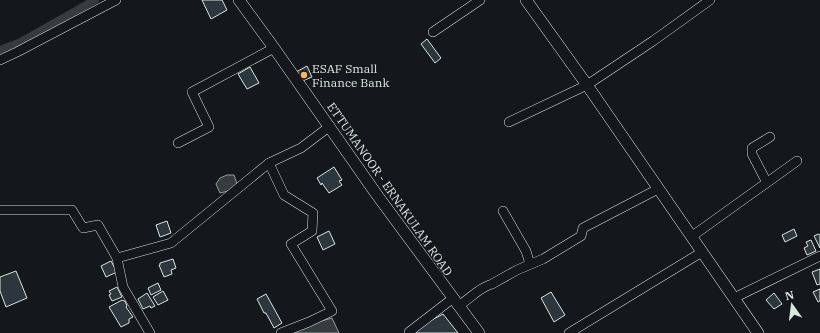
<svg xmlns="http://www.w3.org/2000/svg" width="820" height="333" font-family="'IBM Plex Serif',serif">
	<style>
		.water { fill: #363b3e; stroke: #939e99 }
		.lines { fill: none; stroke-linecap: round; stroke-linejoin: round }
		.canal { stroke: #363b3e; stroke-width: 8 }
		.building { fill: #2c363c; stroke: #d8e6dc }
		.minor-casing { stroke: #d8e6dc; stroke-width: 10 }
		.major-casing { stroke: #d8e6dc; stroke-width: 12 }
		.minor { stroke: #14181c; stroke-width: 9 }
		.major { stroke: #14181c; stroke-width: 11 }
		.poi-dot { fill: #ffb74d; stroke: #14181c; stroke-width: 1.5 }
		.labels { text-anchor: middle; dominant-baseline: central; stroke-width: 3; stroke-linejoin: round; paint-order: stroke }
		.poi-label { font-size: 12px; fill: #d8e6dc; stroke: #14181c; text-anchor: start }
		.street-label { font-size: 12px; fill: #d8e6dc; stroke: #14181c }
	</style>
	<rect width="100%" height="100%" fill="#14181c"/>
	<g class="water">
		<polygon points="227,175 234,175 237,184 232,190 220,193 216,184 220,178"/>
		<polygon points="332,318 339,333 280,333"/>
	</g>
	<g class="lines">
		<polyline class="canal" points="0,50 21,42 95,0"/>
	</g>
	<g class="building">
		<polygon points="202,0 222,0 227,10 211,19"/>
		<polygon points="427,39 441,58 435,63 421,44"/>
		<polygon points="307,66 312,77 300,82 296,72"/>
		<polygon points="250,67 259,83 247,89 238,74"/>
		<polygon points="334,167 342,180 339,181 342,185 329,193 322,183 321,185 317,178"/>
		<polygon points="167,221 171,233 160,237 156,225"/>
		<polygon points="794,229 797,236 785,242 782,235"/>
		<polygon points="329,231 335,244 323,250 317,237"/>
		<polygon points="818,234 820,235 820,248 814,236"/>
		<polygon points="811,240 816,251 807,255 804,248 808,246 806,242"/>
		<polygon points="173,259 176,268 171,270 172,274 164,277 159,265 160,265 160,263"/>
		<polygon points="111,261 117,272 106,277 101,266"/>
		<polygon points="820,269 820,284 817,285 812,272"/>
		<polygon points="16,271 27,298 6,307 0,291 0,277"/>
		<polygon points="158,283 161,290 151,295 148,288"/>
		<polygon points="117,287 122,297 112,301 109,295 111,294 109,291"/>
		<polygon points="820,289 820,301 818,302 813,292"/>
		<polygon points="163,291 168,300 158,305 153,297"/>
		<polygon points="551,292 565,315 554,322 541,298"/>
		<polygon points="147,293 155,306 151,308 150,306 143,309 138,299"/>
		<polygon points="774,293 782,304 774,309 766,300"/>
		<polygon points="266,294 282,323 274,328 266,313 264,313 257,299"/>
		<polygon points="122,300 124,301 125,301 127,306 126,307 133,317 129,319 129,323 121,327 109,307"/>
		<polygon points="443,314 458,333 411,333 411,331"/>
	</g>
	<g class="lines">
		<defs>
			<g id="minor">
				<polyline points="433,32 480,0"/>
				<polyline points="0,60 17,52 116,0"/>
				<polyline points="509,122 587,85 653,41 710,0"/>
				<polyline points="178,143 209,127 192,92 274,48"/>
				<polyline points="766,181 752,154 752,148 770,137"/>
				<polyline points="0,210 72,210 83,228 98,225 117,258 171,243 269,163"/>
				<polyline points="503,211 526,251 530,264"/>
				<polyline points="691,237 797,161"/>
				<polyline points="117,258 123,287 150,333"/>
				<polyline points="734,298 820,256"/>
				<path d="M458 306C470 299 478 288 492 284L517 270 543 259 581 236 583 228 658 189"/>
				<polyline points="281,333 309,322 332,311 291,244 312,231 313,213 284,195 269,163 301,148 330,126"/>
				<polyline points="409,333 409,332 452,299"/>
				<polyline points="569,333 702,252"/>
			</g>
			<g id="major">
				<polyline points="239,0 274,48 377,195 479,333"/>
				<polyline points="526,0 587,85 758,333"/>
			</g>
		</defs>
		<use href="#minor" class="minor-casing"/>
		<use href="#major" class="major-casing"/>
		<use href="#minor" class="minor"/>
		<use href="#major" class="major"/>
	</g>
	<circle class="poi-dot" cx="304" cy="75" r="4"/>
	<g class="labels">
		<g class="poi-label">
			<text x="312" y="68">ESAF Small<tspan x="312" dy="14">Finance Bank</tspan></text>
		</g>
		<g class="street-label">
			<text transform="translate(390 189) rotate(55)">ETTUMANOOR - ERNAKULAM ROAD</text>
		</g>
	</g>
	<g transform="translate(792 305) rotate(346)" stroke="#14181c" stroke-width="3" paint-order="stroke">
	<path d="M0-3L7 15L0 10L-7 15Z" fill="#d8e6dc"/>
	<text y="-6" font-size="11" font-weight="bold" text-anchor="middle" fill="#d8e6dc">N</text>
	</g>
</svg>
